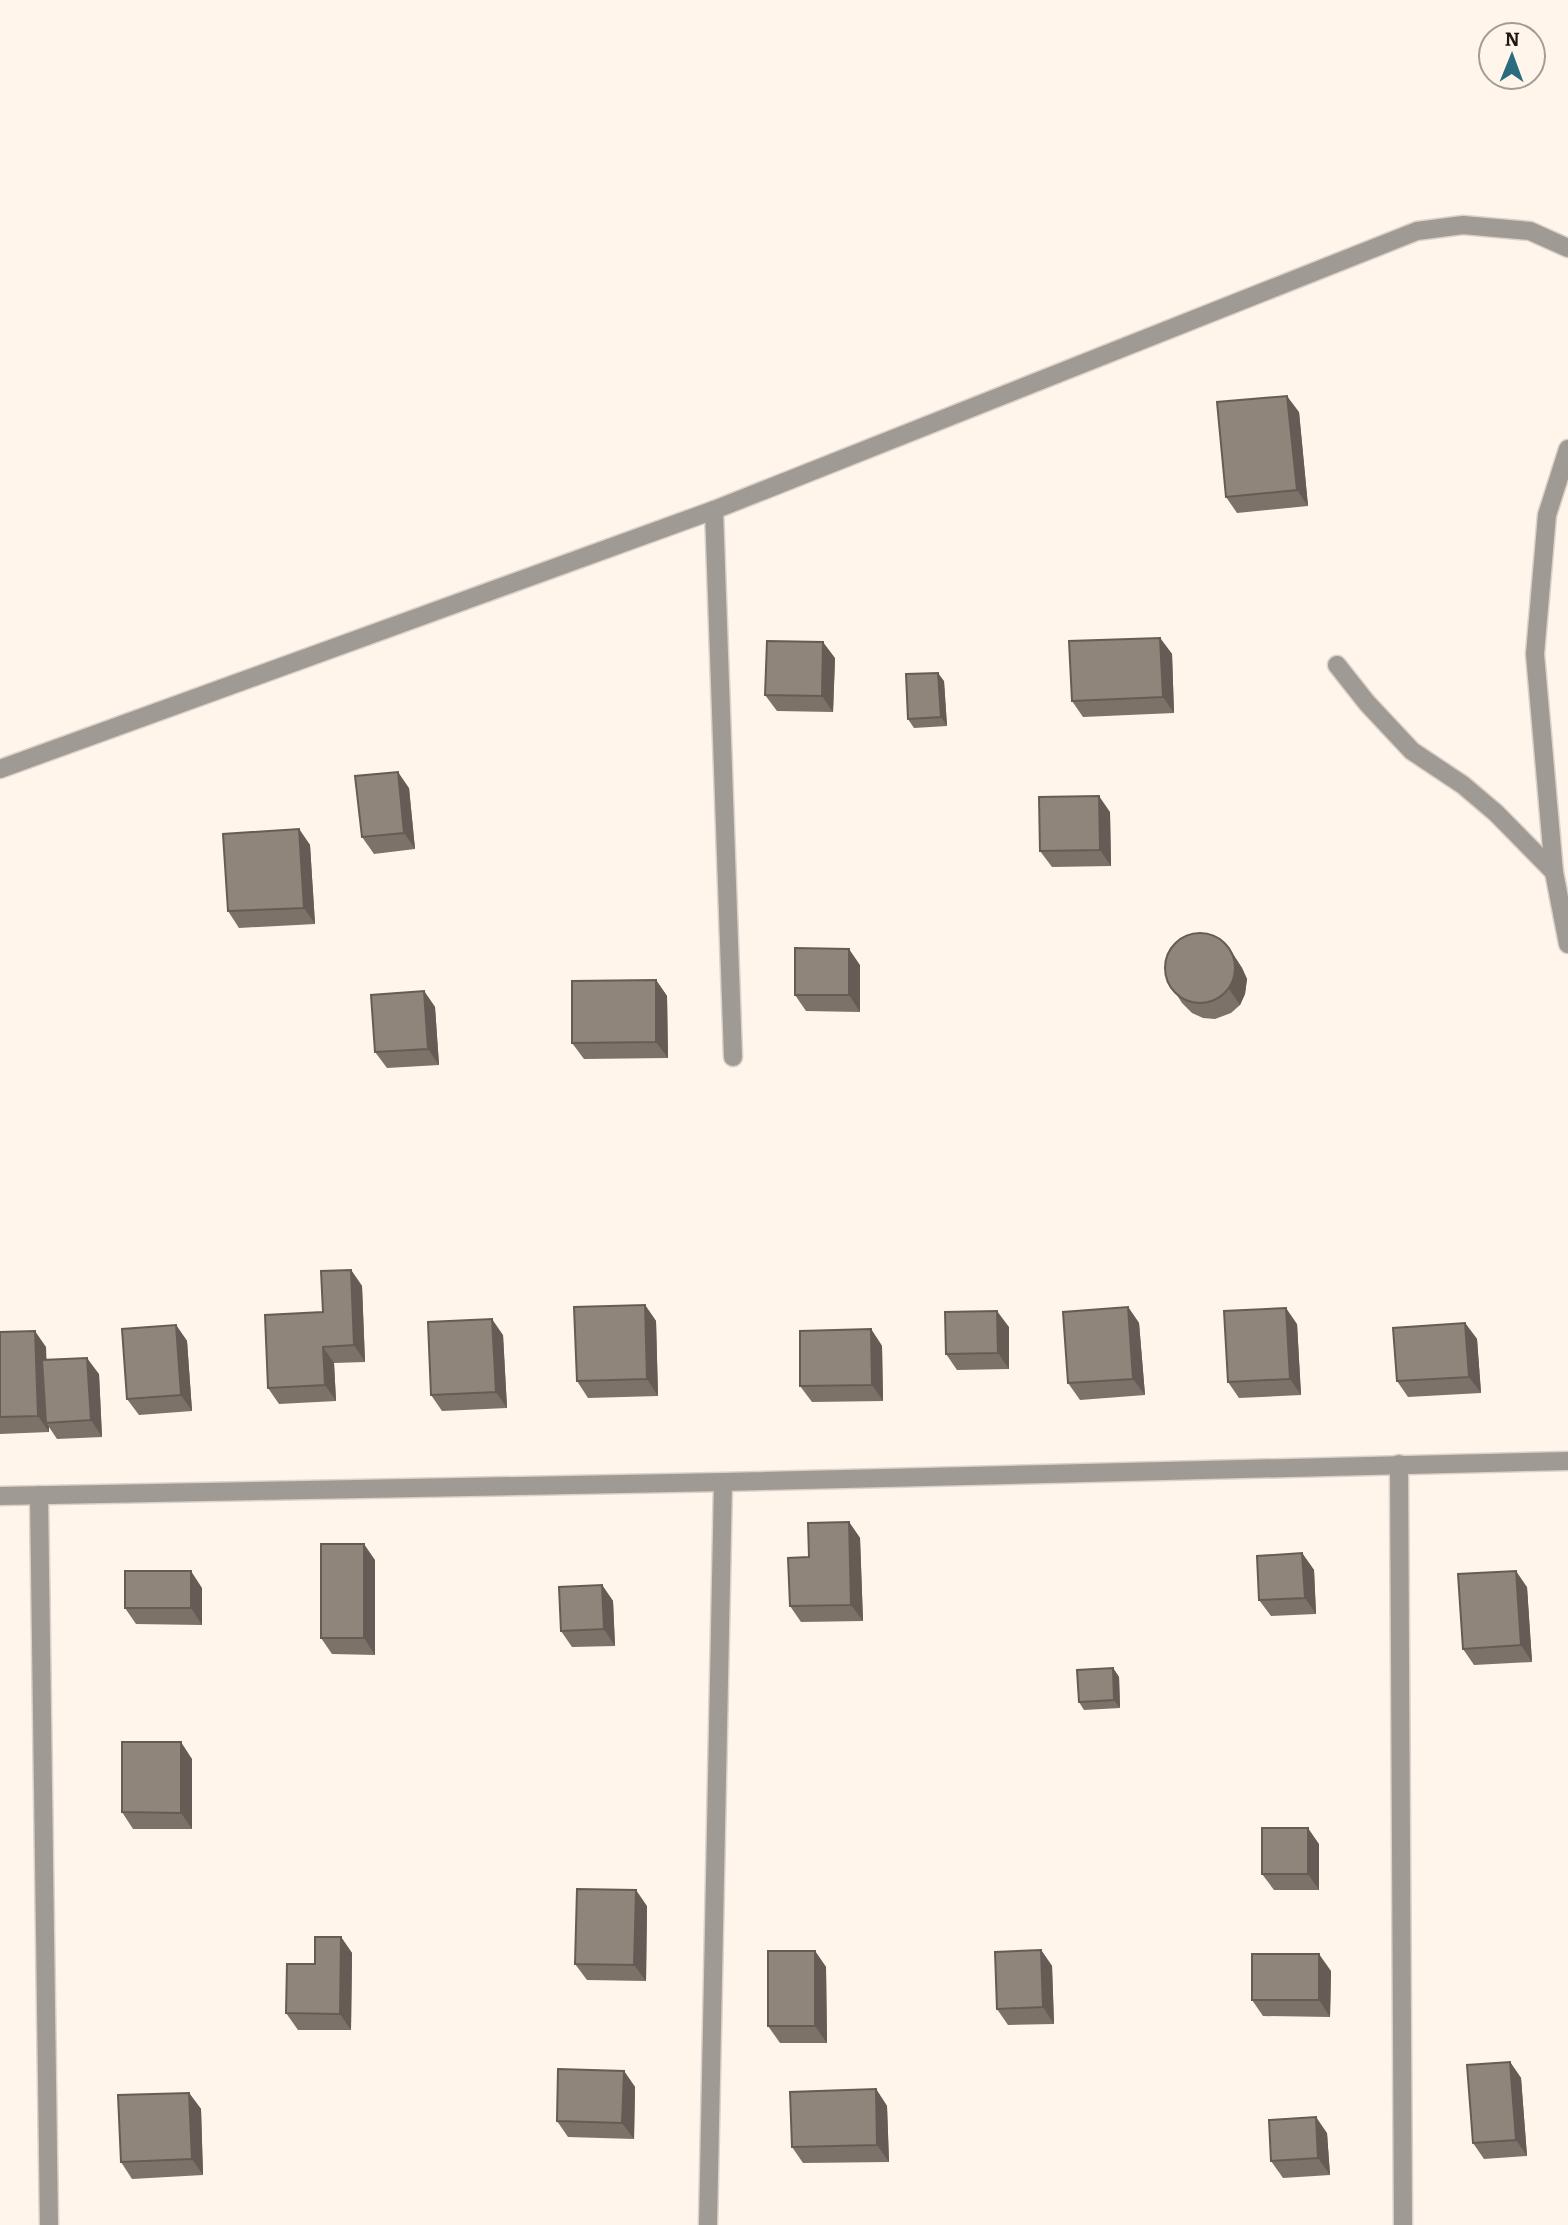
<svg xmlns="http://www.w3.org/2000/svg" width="1568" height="2225" font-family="Bitter,serif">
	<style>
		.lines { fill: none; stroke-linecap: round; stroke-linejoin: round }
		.minor-casing { stroke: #dbd2c9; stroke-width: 21 }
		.minor { stroke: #a09a95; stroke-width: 18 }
		.wall { fill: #7c7269 }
		.shaded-wall { fill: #655d55 }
		.building { fill: #90857a; stroke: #655d55; stroke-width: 2 }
	</style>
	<rect width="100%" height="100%" fill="#fff5eb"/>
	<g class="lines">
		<defs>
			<g id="minor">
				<polyline points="1568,449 1547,515 1535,654 1554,872 1568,944"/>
				<polyline points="714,510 733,1057"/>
				<polyline points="1337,665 1367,703 1412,751 1463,785 1496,813 1554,872"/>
				<polyline points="0,769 714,510 1417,231 1463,225 1530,231 1568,248"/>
				<polyline points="1399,1464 1403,2225"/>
				<polyline points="39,1495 49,2225"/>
				<polyline points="0,1496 723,1482 1568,1461"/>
				<polyline points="708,2225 723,1482"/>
			</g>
		</defs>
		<use href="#minor" class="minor-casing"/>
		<use href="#minor" class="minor"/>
	</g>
	<g class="wall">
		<polygon points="1299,412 1308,506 1237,513 1226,497"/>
		<polygon points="1160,638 1172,654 1174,713 1083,717 1072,701"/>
		<polygon points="835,658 833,712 777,711 765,695"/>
		<polygon points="944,681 947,726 914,728 908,719"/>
		<polygon points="409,788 415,849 374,854 362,837"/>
		<polygon points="1110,812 1111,866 1052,867 1040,851"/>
		<polygon points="299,829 310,845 315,924 239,928 228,911"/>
		<polygon points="1231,951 1242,968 1247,979 1245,994 1240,1005 1231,1013 1215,1019 1203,1018 1192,1013 1182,1003 1171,986"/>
		<polygon points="860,965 860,1012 806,1011 795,995"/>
		<polygon points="656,980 667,996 668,1058 584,1059 572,1043"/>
		<polygon points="424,991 435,1007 439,1065 387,1068 375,1052"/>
		<polygon points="351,1270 362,1286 365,1362 334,1363 336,1401 279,1404 268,1388 323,1312"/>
		<polygon points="645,1305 656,1321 658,1396 588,1398 577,1381"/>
		<polygon points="1128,1307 1139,1323 1145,1395 1080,1400 1068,1383"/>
		<polygon points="1465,1323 1477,1339 1481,1393 1408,1397 1397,1381"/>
		<polygon points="1297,1324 1301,1395 1239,1398 1228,1382"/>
		<polygon points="176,1325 187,1341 192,1411 139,1415 127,1399"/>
		<polygon points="1009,1327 1009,1369 957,1370 946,1354"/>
		<polygon points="871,1329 882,1346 883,1401 812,1402 800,1386"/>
		<polygon points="0,1332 46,1347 46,1360 99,1374 102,1437 57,1439 49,1427 49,1432 0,1434"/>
		<polygon points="503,1335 507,1408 442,1411 431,1395"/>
		<polygon points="849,1522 860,1538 863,1621 801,1622 790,1606 809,1557"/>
		<polygon points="1302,1553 1314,1570 1316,1614 1271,1616 1259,1600"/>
		<polygon points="375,1560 375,1655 332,1654 321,1638"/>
		<polygon points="602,1585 613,1601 615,1646 572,1647 561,1631"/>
		<polygon points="1527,1587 1532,1662 1474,1665 1463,1649"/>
		<polygon points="202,1588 202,1625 136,1624 125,1608"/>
		<polygon points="1113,1668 1119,1677 1120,1708 1084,1710 1079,1702"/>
		<polygon points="192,1759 192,1829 133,1829 122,1812"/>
		<polygon points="1319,1844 1319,1890 1274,1890 1262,1874"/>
		<polygon points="647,1906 646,1981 587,1980 575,1964"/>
		<polygon points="341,1937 352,1953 351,2030 298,2030 286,2013 315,1964"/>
		<polygon points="1041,1950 1052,1966 1054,2024 1008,2025 997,2009"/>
		<polygon points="815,1951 826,1967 827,2043 780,2043 768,2026"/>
		<polygon points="1331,1971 1330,2017 1263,2016 1252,2000"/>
		<polygon points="1510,2062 1521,2078 1527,2156 1484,2159 1473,2143"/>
		<polygon points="624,2071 635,2087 634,2139 568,2137 557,2121"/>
		<polygon points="876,2089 887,2106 889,2162 803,2163 792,2147"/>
		<polygon points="189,2093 201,2109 203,2175 132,2179 121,2162"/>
		<polygon points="1327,2133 1330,2175 1283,2178 1271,2161"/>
	</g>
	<g class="shaded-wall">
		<polygon points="1287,396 1299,412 1308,506 1297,490"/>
		<polygon points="1160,638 1172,654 1174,713 1163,697"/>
		<polygon points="823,642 835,658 833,712 822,696"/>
		<polygon points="938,673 944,681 947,726 941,717"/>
		<polygon points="398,772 409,788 415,849 404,833"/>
		<polygon points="1099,796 1110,812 1111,866 1100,850"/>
		<polygon points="299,829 310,845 315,924 304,908"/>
		<polygon points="849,949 860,965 860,1012 849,995"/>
		<polygon points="1231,951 1242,968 1247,979 1245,994 1240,1005 1229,989"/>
		<polygon points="656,980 667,996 668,1058 656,1042"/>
		<polygon points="424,991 435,1007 439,1065 428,1049"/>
		<polygon points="351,1270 362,1286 365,1362 354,1345"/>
		<polygon points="645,1305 656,1321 658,1396 647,1379"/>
		<polygon points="1128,1307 1139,1323 1145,1395 1133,1379"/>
		<polygon points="1286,1308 1297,1324 1301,1395 1290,1379"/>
		<polygon points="997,1311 1009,1327 1009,1369 998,1353"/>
		<polygon points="492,1319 503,1335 507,1408 496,1392"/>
		<polygon points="1465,1323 1477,1339 1481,1393 1469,1377"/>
		<polygon points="176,1325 187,1341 192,1411 181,1395"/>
		<polygon points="871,1329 882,1346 883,1401 872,1385"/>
		<polygon points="35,1331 46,1347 49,1423 46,1423 49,1427 49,1432 38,1416"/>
		<polygon points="323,1347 334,1363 336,1401 325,1385"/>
		<polygon points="87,1358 99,1374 102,1437 91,1420"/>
		<polygon points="849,1522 860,1538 863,1621 851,1605"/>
		<polygon points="364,1544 375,1560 375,1655 364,1638"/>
		<polygon points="1302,1553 1314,1570 1316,1614 1305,1598"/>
		<polygon points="191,1571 202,1588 202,1625 191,1608"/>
		<polygon points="1516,1571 1527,1587 1532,1662 1521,1645"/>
		<polygon points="602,1585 613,1601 615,1646 604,1629"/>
		<polygon points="1113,1668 1119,1677 1120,1708 1114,1700"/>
		<polygon points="181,1742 192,1759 192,1829 181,1813"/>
		<polygon points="1308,1828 1319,1844 1319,1890 1308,1874"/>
		<polygon points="636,1890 647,1906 646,1981 634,1965"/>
		<polygon points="341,1937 352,1953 351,2030 340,2014"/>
		<polygon points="1041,1950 1052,1966 1054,2024 1043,2007"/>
		<polygon points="815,1951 826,1967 827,2043 815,2026"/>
		<polygon points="1319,1954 1331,1971 1330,2017 1319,2000"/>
		<polygon points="1510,2062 1521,2078 1527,2156 1516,2140"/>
		<polygon points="624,2071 635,2087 634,2139 622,2123"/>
		<polygon points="876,2089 887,2106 889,2162 877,2145"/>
		<polygon points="189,2093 201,2109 203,2175 192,2159"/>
		<polygon points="1316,2117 1327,2133 1330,2175 1318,2158"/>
	</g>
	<g class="building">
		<polygon points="1287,396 1297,490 1226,497 1217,402"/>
		<polygon points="1160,638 1163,697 1072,701 1069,641"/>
		<polygon points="767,641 823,642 822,696 765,695"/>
		<polygon points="938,673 941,717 908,719 906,674"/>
		<polygon points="398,772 404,833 362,837 355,776"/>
		<polygon points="1099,796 1100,850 1040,851 1039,797"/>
		<polygon points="299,829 304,908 228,911 223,834"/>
		<circle cx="1200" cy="968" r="35"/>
		<polygon points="795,948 849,949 849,995 795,995"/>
		<polygon points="656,980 656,1042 572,1043 572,981"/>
		<polygon points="424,991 428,1049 375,1052 371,995"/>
		<polygon points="351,1270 354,1345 323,1347 325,1385 268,1388 265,1315 323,1312 321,1271"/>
		<polygon points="645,1305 647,1379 577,1381 574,1307"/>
		<polygon points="1128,1307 1133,1379 1068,1383 1063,1312"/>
		<polygon points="1286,1308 1290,1379 1228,1382 1224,1311"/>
		<polygon points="997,1311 998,1353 946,1354 945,1312"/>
		<polygon points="492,1319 496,1392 431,1395 428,1322"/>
		<polygon points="1465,1323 1469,1377 1397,1381 1393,1328"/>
		<polygon points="176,1325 181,1395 127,1399 122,1329"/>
		<polygon points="871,1329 872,1385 800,1386 800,1331"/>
		<polygon points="35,1331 38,1416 0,1417 0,1332"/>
		<polygon points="87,1358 91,1420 46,1423 42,1360"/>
		<polygon points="849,1522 851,1605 790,1606 788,1558 809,1557 808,1523"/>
		<rect x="321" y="1544" width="43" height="94"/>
		<polygon points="1302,1553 1305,1598 1259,1600 1257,1556"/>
		<rect x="125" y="1571" width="66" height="37"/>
		<polygon points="1516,1571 1521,1645 1463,1649 1458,1574"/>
		<polygon points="602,1585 604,1629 561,1631 559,1587"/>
		<polygon points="1113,1668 1114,1700 1079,1702 1077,1670"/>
		<polygon points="122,1742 181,1742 181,1813 122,1812"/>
		<rect x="1262" y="1828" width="46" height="46"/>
		<polygon points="577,1889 636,1890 634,1965 575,1964"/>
		<polygon points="315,1937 341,1937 340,2014 286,2013 287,1964 315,1964"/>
		<polygon points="1041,1950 1043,2007 997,2009 995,1952"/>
		<rect x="768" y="1951" width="47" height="75"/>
		<rect x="1252" y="1954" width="67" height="46"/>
		<polygon points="1510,2062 1516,2140 1473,2143 1467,2065"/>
		<polygon points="558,2069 624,2071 622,2123 557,2121"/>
		<polygon points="876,2089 877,2145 792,2147 790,2092"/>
		<polygon points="189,2093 192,2159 121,2162 118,2095"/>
		<polygon points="1316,2117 1318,2158 1271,2161 1269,2120"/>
	</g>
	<g transform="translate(1512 56) rotate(1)"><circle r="33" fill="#fff5eb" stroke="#a49d95" stroke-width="2"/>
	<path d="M0-5L12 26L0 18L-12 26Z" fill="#296c7e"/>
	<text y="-10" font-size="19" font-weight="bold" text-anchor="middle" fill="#1c1814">N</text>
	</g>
</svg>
